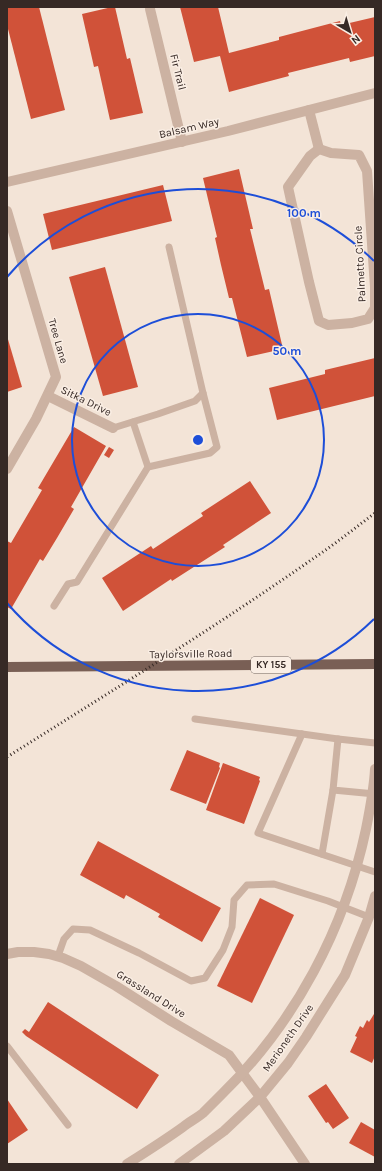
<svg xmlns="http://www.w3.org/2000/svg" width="382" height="1171" font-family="Karla,sans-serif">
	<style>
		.building { fill: #d05239 }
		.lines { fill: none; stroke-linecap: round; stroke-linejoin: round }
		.service { stroke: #ccb2a2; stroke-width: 7 }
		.minor { stroke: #ccb2a2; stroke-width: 10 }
		.primary { stroke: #795f55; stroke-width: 10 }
		.rail { stroke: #362925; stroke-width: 3; stroke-dasharray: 1 3; stroke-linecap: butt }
		.ring { fill: none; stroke: #1d4ed8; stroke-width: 2 }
		.labels { text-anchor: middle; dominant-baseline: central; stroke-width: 3; stroke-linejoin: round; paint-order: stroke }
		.shield { fill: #faeee4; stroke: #71645e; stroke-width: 1 }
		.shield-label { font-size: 10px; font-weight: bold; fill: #362925 }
		.street-label { font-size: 11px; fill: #362925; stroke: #faeee4 }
		.centre { fill: #1d4ed8; stroke: #faeee4; stroke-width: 2 }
		.ring-label { font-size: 12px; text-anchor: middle; font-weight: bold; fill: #1d4ed8; stroke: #faeee4; stroke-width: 3; stroke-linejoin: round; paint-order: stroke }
	</style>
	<rect width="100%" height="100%" fill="#f3e4d7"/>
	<g class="building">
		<polygon points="7,7 39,7 65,110 31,119 7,25"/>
		<polygon points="112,7 115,7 127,59 130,58 143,113 110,120 98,66 94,67 82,14"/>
		<polygon points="180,7 218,7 229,53 279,40 279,37 340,21 341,25 375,17 375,56 350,62 349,58 288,73 289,76 229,92 220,56 194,62"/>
		<polygon points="239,169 253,229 250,229 265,290 269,289 283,349 247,357 232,298 229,298 221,265 215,238 217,237 203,178"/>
		<polygon points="163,185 172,221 52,250 43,214"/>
		<polygon points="105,267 138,387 103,396 69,277"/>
		<polygon points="7,336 22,387 7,392"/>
		<polygon points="375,358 375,396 277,420 269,388 325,374 325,370"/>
		<polygon points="74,427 106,446 71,507 74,509 57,538 43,561 40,559 11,609 7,607 7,541 11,543 42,490 38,488"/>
		<polygon points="109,447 114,450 109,458 104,455"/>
		<polygon points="250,481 271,513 223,545 225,547 172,581 171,579 123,611 102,578 151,546 153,549 203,516 201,513"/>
		<polygon points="187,750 220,763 219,767 220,768 206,804 170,790"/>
		<polygon points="223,763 260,777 259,780 260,781 244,824 206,810"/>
		<polygon points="98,841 221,908 202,942 158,917 160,914 126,895 124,899 80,875"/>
		<polygon points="260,898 294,915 252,1003 217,986"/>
		<polygon points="48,1002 159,1075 137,1109 26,1036 22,1032 25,1029 29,1032"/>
		<polygon points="374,1014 375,1015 375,1056 372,1063 350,1052 357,1037 355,1036 360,1026 363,1028 367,1020 369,1022"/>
		<polygon points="326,1084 349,1118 333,1129 328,1122 326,1123 308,1096"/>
		<polygon points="7,1099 28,1130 7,1144"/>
		<polygon points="361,1122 375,1130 375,1157 349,1143"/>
	</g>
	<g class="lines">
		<g class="service">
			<polyline points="133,422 148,467"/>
			<polyline points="113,428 158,414 195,401 203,393 169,247"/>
			<polyline points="54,606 68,584 77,582 148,467 210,453 217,447 203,393"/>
			<polyline points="195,719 338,739"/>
			<polyline points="302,734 258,833 375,872"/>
			<polyline points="375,743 338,739 333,790 375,794"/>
			<polyline points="322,854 333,790"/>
			<polyline points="58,956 64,939 73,929 90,930 139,953 191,981 205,978 223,950 232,927 234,900 247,885 274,884 328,901 369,917"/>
			<polyline points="7,1046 68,1125"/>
		</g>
		<g class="minor">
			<polyline points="150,9 182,142"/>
			<polyline points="309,110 319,149"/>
			<polygon points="319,149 331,153 359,155 367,171 375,287 375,308 368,319 352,323 328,325 319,321 309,282 288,187 310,156"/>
			<polyline points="7,182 228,131 375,93"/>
			<polyline points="7,211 56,377 36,419 7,469"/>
			<polyline points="48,396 113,428"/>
			<polyline points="7,954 18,952 34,952 49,954 63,958 81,966 116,986 171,1021 229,1055 260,1097 305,1164"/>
			<path d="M127 1164C146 1152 165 1140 183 1127 189 1122 197 1118 203 1113 209 1107 216 1100 222 1094 295 1023 345 928 366 829 370 809 374 789 375 769"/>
			<polyline points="179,1164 224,1131 260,1097 288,1063 306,1037 345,975 369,917 375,896"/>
		</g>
		<polyline class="primary" points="7,667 375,664"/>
		<path class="rail" d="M7 757C110 692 214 628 314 558 335 544 355 528 375 513"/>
	</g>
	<g class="ring">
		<circle cx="198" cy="440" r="126"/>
		<path d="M374 619A251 251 0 0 1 7 603M7 277A251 251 0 0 1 374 261"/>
	</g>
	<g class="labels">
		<rect class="shield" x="251" y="657" width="40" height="16" rx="3"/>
		<g class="shield-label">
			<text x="271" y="665">KY 155</text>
		</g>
		<g class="street-label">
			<text transform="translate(178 72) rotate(76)">Fir Trail</text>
			<text transform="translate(189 128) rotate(-13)">Balsam Way</text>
			<text transform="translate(360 264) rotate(-93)">Palmetto Circle</text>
			<text transform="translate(58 341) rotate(74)">Tree Lane</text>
			<text transform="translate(86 401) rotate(26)">Sitka Drive</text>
			<text transform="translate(191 654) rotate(-1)">Taylorsville Road</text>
			<text transform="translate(151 994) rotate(32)">Grassland Drive</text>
			<text transform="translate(288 1038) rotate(-55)">Merioneth Drive</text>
		</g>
	</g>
	<circle cx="198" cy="440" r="6" class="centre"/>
	<g class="ring-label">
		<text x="304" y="217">100 m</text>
		<text x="287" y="355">50 m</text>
	</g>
	<rect width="382" height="1171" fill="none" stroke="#362925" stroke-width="16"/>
	<g transform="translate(350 32) rotate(142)" stroke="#faeee4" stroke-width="3" paint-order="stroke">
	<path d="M0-3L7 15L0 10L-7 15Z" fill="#362925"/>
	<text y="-6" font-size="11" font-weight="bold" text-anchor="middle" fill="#362925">N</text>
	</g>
</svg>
